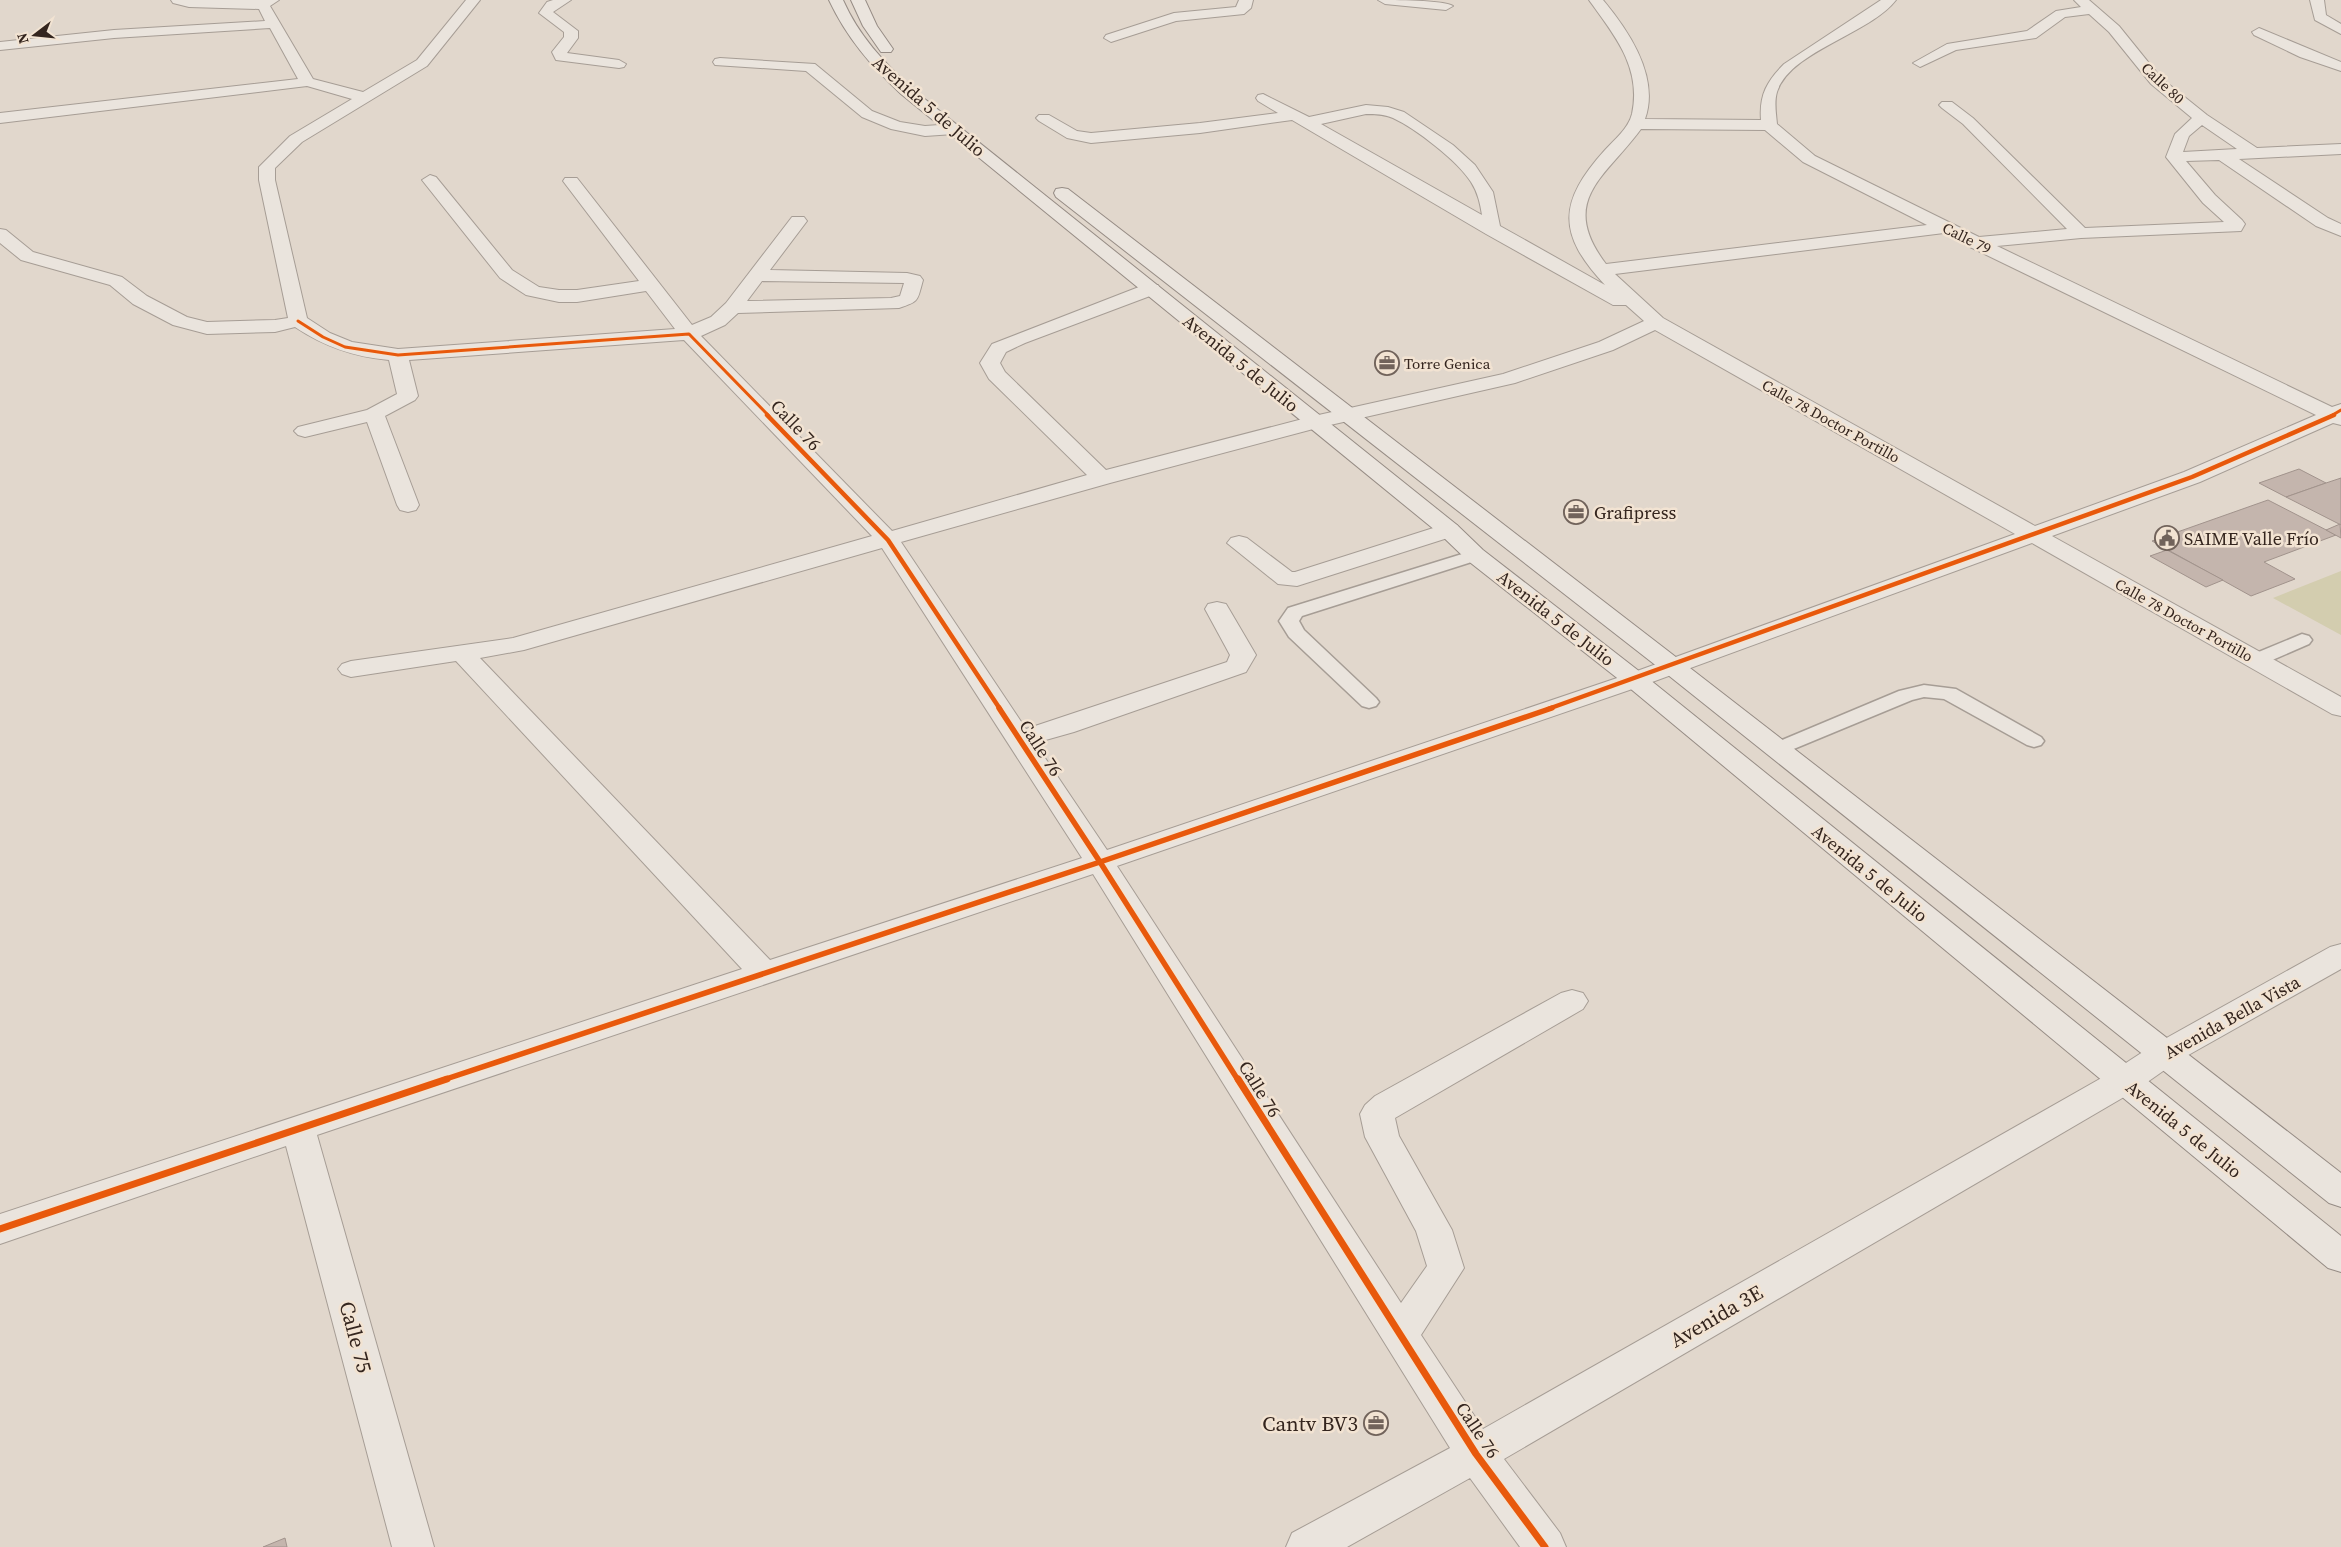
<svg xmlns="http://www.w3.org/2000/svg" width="2341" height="1547" font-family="'Source Serif 4',serif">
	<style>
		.green { fill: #d3cdaf }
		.building { fill: #c4b5ad; stroke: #a1938c }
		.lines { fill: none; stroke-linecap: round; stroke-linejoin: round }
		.lane-casing { stroke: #a69d95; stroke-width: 3 }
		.street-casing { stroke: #a69d95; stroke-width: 2 }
		.secondary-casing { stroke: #968c85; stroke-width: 2 }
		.lane { fill: #eae4dd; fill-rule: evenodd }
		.street { fill: #eae4dd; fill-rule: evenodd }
		.secondary { fill: #eae4dd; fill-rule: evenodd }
		.cycleway-far3-casing { stroke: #f2e3d2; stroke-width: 5 }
		.cycleway-far2-casing { stroke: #f2e3d2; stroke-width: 7 }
		.cycleway-far1-casing { stroke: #f2e3d2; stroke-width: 9 }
		.cycleway-casing { stroke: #f2e3d2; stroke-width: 10 }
		.cycleway-far3 { stroke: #e8590c; stroke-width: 3 }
		.cycleway-far2 { stroke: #e8590c; stroke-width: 4.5 }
		.cycleway-far1 { stroke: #e8590c; stroke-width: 5.5 }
		.cycleway { stroke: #e8590c; stroke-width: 7 }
		.labels { text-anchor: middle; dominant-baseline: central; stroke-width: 5; stroke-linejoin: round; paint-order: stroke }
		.far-street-label { font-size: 15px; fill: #34251e; stroke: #f2e3d2 }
		.far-poi-label { font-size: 15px; fill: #34251e; stroke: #f2e3d2; text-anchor: start }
		.street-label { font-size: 18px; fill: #34251e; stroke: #f2e3d2 }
		.poi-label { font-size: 18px; fill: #34251e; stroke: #f2e3d2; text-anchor: start }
		.near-street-label { font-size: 21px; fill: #34251e; stroke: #f2e3d2 }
		.near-poi-label { font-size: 21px; fill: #34251e; stroke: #f2e3d2; text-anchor: end }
	</style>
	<rect width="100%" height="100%" fill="#e1d7cc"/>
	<polygon class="green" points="2341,571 2341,635 2273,598"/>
	<g class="building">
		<polygon points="2299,469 2326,483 2286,497 2259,483"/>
		<polygon points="2341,478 2341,525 2286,497 2326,483"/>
		<polygon points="2268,500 2336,535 2264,562 2295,579 2251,596 2152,541"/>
		<polygon points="2340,524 2341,538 2326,530"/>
		<polygon points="2167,550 2223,580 2206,587 2150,556"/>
		<polygon points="285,1538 287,1547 263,1547"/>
	</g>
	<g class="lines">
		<defs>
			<g id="lane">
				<polygon points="1475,550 1481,551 1484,555 1481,559 1302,616 1299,621 1304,630 1376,698 1379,702 1376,706 1369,708 1362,706 1289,637 1279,621 1288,608"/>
				<polygon points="2302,634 2309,636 2312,640 2309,644 2263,664 2249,664 2246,660 2249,656"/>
				<polygon points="1924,685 1956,689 2041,737 2044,741 2041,745 2034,747 2027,745 1944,699 1924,697 1912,700 1784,753 1777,755 1770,753 1767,749 1770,745 1899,691"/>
			</g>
			<g id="street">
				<path d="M171 0H279L270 6 313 79 363 92 417 60 466 0H480L427 66 302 142 275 168V180L307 318 330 333 352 342 398 349 675 329 646 291 577 302H559L526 295 500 278 422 180 430 175 436 177 512 270 539 287 559 290H577L639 281 563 181 565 178H577L692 325 711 317 726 303 792 217H804L807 221 770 270 907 273 920 276 923 280C917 301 920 301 899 308L738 313 725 325 701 336 892 531 1087 475 989 379 980 363 992 344 1144 285H1158L1160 289 1158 293 1025 343 1006 352 1000 363 1005 372 1106 470 1314 416 1503 374 1599 342 1644 321 1626 305H1613L1486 234 1292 120 1200 133 1091 143 1067 138 1039 121 1036 118 1039 115H1049L1077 131 1091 133 1200 123 1278 113 1258 101 1256 98 1258 95 1263 94 1309 117 1366 105 1388 107 1404 112 1453 145 1475 165 1493 192 1500 226 1605 285C1557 234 1558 202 1605 150 1615 139 1628 129 1632 114 1642 67 1614 35 1589 0H1603C1629 31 1660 77 1645 119L1761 120C1759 95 1767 81 1784 64L1881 0H1896C1870 34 1790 51 1777 92 1774 102 1776 113 1777 124L1815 156 1979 237 2067 229 1963 124 1942 108 1939 105 1942 102H1952L1973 118 2085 228 2224 222 2203 203 2166 157 2175 134 2192 118 2151 84 2109 32 2089 14 2065 17 2036 38 1956 50 1920 67 1913 63 1947 44 2027 31 2056 11 2081 7 2074 0H2089L2119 26 2161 78 2207 115 2257 148 2341 144V154L2239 159 2328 218 2341 224V236L2316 226 2219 160 2186 161 2215 195 2242 220 2245 224 2241 231 2081 238 1997 246 2332 407 2341 404V425L2333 423 2200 482 2052 536 2341 697V716L2332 714 2032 543 1644 685 1117 866 1401 1303 1427 1266 1416 1231 1365 1137 1360 1114 1365 1105 1375 1096 1561 993 1572 990 1583 993 1588 1001 1583 1009 1395 1118 1399 1136 1452 1230 1464 1268 1421 1335 1483 1429 2112 1072 2152 1046 2330 947 2341 944V969L2176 1062 2136 1090 1504 1459 1560 1533 1566 1547H1520L1470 1478 1347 1547H1286L1292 1533 1450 1448 1093 874 317 1135 434 1547H392L286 1146 0 1244V1214L742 969 456 661 351 677 342 674 338 669 342 664 351 661 513 638 872 536 684 340 409 360 418 396 415 400 385 416 419 505 416 510 408 512 400 510 397 505 367 422 305 437 298 435 294 431 298 427 367 410 397 394 389 360C354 357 325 347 295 327L275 332 207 334 173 325 133 304 110 285 21 260 0 243V229L6 230 33 252 122 277 147 296 187 317 207 322 275 320 288 318 259 180V167L290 136 352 99 307 86 0 123V113L298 79 270 28 114 38 0 50V42L114 30 265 21 259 9 189 7 173 3ZM1366 114C1375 114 1384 114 1393 118 1415 128 1458 161 1471 182 1478 193 1480 203 1482 215L1321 124ZM2202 125 2237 149 2183 152 2189 136ZM1641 129 1765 130 1803 162 1927 225 1606 264C1557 200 1607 176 1641 129ZM1944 233 1970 247 2316 415 2184 472 2035 526 1663 318 1615 274ZM762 281 904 283 900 296 891 298 747 301ZM1655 330 2015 534 1626 675 1107 850 1035 743 1074 732 1246 672 1256 655 1229 609 1226 604 1217 602 1208 604 1205 609 1230 655 1227 662 1026 729 901 542 1110 483 1317 428 1515 383 1613 350ZM882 548 1082 858 770 960 480 658 524 650Z"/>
				<polygon points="553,0 571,0 553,12 578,31 578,38 567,53 619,60 626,64 624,67 619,68 556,60 552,52 564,37 564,32 539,13 547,2"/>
				<polygon points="1239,0 1253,0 1251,8 1244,14 1176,21 1111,42 1104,38 1106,35 1174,13 1236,7"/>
				<path d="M1378 0C1393 0 1444 0 1453 6L1446 10 1385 4Z"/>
				<polygon points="2310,0 2324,0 2326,15 2341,24 2341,34 2315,20"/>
				<polygon points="2259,28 2341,62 2341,71 2300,57 2254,35 2252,32"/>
				<polygon points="720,58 815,64 872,111 900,122 925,126 954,124 962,129 954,134 925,136 891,129 862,117 806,71 715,65 713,62 715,59"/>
				<polygon points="1449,523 1457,525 1460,530 1457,535 1297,586 1278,584 1227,543 1231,538 1239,536 1247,538 1292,572 1295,572"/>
			</g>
			<g id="secondary">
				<path d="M829 0H843C859 36 883 61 911 88L1457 525 1483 550 1644 675 2341 1236V1272L2328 1268 1626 685 1467 560 1441 535 901 94C871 66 847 38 829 0Z"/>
				<polygon points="851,0 865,0 877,26 893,49 891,52 881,52 863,26"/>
				<polygon points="1062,188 1068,189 1681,661 2341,1173 2341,1207 2329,1203 1663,671 1056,197 1054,193 1056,189"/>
			</g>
		</defs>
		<use href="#lane" class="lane-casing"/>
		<use href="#street" class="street-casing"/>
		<use href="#secondary" class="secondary-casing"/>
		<use href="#lane" class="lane"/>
		<use href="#street" class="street"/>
		<use href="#secondary" class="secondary"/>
		<defs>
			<g id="cycleway-far3">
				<polyline points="298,321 323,337 345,347 398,355 689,334 769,416"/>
				<polyline points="2331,416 2341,410"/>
			</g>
			<g id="cycleway-far2">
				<polyline points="767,415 888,540 1000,709"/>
				<polyline points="1548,709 2192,477 2334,415"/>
			</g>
			<g id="cycleway-far1">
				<polyline points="999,708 1100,862 1238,1080"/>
				<polyline points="443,1080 1100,862 1552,708"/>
			</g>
			<g id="cycleway">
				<polyline points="1238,1079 1476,1454 1545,1547"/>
				<polyline points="0,1229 447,1079"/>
			</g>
		</defs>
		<use href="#cycleway-far3" class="cycleway-far3-casing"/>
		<use href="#cycleway-far2" class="cycleway-far2-casing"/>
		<use href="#cycleway-far1" class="cycleway-far1-casing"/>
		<use href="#cycleway" class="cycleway-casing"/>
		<use href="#cycleway-far3" class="cycleway-far3"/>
		<use href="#cycleway-far2" class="cycleway-far2"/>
		<use href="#cycleway-far1" class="cycleway-far1"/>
		<use href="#cycleway" class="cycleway"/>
	</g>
	<defs>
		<symbol id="office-ring" viewBox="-11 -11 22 22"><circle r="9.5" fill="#f2e3d2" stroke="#71635b" stroke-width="1.5"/><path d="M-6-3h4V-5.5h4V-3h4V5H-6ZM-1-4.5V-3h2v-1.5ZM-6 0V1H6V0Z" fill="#71635b"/></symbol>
		<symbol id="civic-ring" viewBox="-11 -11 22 22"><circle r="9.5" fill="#f2e3d2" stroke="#71635b" stroke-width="1.5"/><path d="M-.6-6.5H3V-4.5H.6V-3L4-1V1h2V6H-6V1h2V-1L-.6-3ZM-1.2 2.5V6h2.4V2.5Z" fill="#71635b"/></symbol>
	</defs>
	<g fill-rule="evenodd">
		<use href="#office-ring" x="1373" y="349" width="28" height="28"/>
		<use href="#office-ring" x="1562" y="498" width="28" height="28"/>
		<use href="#civic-ring" x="2153" y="524" width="28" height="28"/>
		<use href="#office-ring" x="1362" y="1409" width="28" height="28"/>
	</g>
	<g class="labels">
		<g class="far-street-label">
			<text transform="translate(2163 83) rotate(43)">Calle 80</text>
			<text transform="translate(1967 238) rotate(26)">Calle 79</text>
			<text transform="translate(1831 421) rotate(29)">Calle 78 Doctor Portillo</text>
			<text transform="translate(2184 620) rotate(29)">Calle 78 Doctor Portillo</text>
		</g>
		<g class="far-poi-label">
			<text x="1404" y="363">Torre Genica</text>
		</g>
		<g class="street-label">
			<text transform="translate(929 106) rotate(41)">Avenida 5 de Julio</text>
			<text transform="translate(1241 363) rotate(39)">Avenida 5 de Julio</text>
			<text transform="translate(796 425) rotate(46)">Calle 76</text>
			<text transform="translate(1556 618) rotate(38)">Avenida 5 de Julio</text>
			<text transform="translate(1041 748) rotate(57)">Calle 76</text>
			<text transform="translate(1870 873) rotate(39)">Avenida 5 de Julio</text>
			<text transform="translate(2232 1017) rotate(-29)">Avenida Bella Vista</text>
			<text transform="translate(1260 1089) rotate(58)">Calle 76</text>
			<text transform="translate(2184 1129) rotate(39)">Avenida 5 de Julio</text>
			<text transform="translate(1478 1430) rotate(56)">Calle 76</text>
		</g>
		<g class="poi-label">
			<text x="1594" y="512">Grafipress</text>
			<text x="2184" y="538">SAIME Valle Frío</text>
		</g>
		<g class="near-street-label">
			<text transform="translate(1716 1316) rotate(-30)">Avenida 3E</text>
			<text transform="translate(356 1337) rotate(75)">Calle 75</text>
		</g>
		<g class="near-poi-label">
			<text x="1358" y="1423">Cantv BV3</text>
		</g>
	</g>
	<g transform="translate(35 35) rotate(254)" stroke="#f2e3d2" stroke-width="4" paint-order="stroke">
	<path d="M0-4L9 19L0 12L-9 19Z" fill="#34251e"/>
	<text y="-8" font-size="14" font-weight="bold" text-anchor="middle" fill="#34251e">N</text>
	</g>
</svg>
